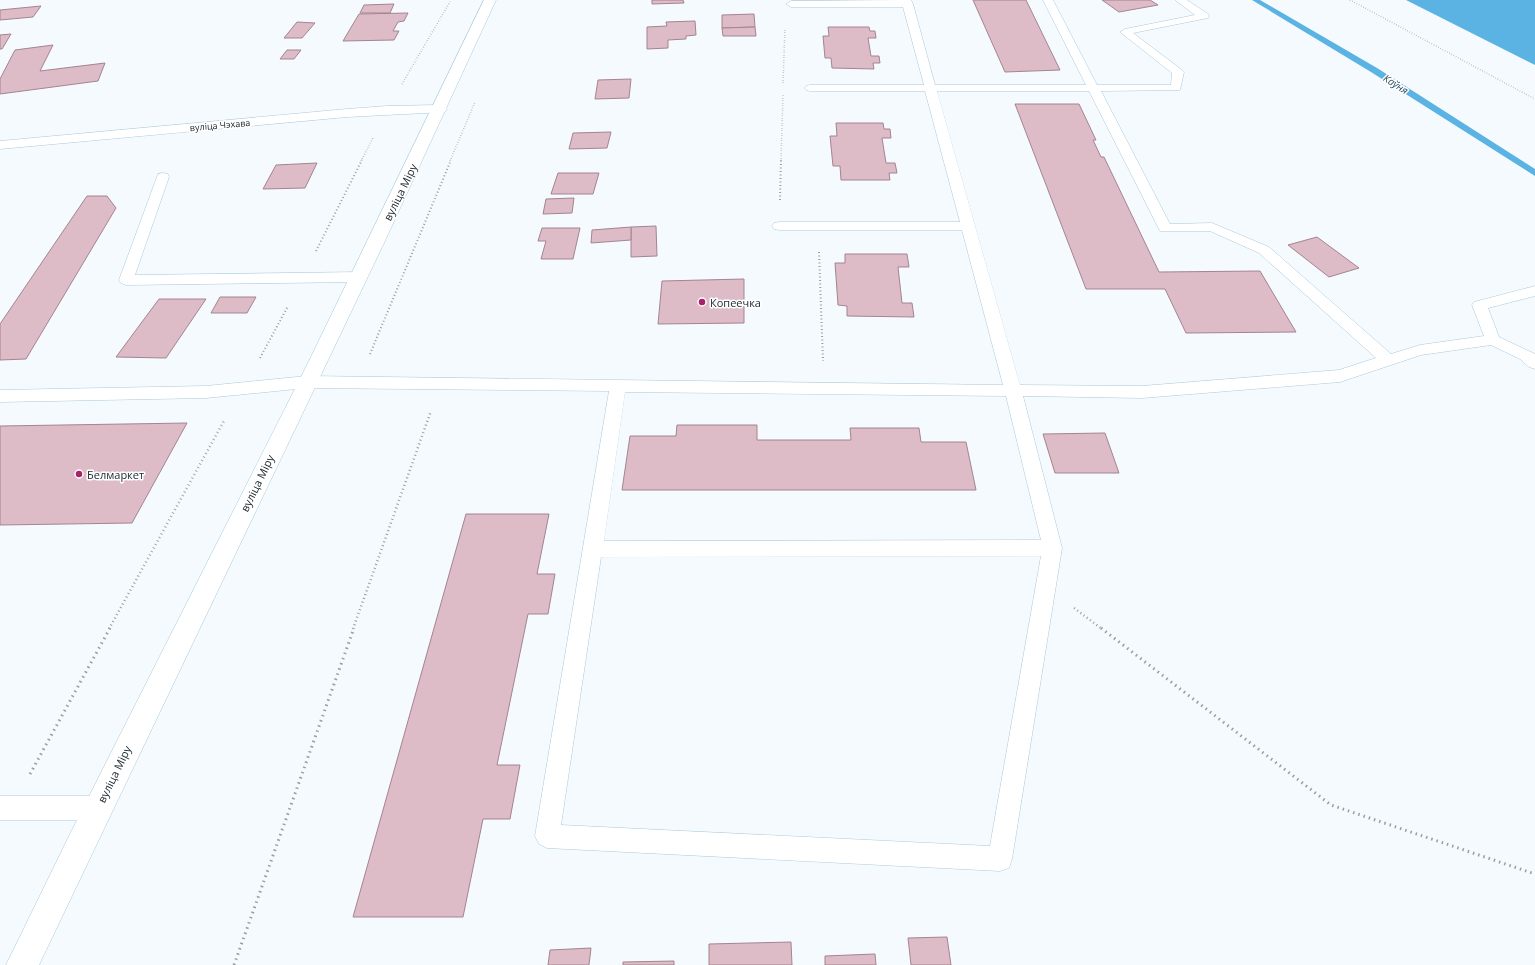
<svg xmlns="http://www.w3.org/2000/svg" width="1535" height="965" font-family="'Open Sans',sans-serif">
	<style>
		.water { fill: #5ab3e2 }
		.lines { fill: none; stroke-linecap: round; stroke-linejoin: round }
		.stream { fill: #5ab3e2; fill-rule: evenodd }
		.building { fill: #ddbbc7; stroke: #a48490 }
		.service-casing { stroke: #aac9db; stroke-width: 1 }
		.tertiary-casing { stroke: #aac9db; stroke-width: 1 }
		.secondary-casing { stroke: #aac9db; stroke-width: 1 }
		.path-far3 { stroke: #979fa5; stroke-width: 1.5; stroke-dasharray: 0.5 2; stroke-linecap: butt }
		.path-far2 { stroke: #979fa5; stroke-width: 2; stroke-dasharray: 1 2.5; stroke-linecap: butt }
		.path-far1 { stroke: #979fa5; stroke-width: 2.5; stroke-dasharray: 1 3; stroke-linecap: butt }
		.path { stroke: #979fa5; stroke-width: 3; stroke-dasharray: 1.5 4; stroke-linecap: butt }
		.service { fill: #fff; fill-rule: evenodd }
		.tertiary { fill: #fff; fill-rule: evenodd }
		.secondary { fill: #fff; fill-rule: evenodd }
		.poi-dot { fill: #a92167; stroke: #fff; stroke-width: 1.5 }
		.labels { text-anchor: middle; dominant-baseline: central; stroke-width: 3; stroke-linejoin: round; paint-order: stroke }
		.far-street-label { font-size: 9px; fill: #202c33; stroke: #fff }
		.far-water-label { font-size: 10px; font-style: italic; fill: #22485d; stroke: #fff }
		.street-label { font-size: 11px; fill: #202c33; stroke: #fff }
		.poi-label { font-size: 11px; fill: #202c33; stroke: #fff; text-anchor: start }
	</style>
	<rect width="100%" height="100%" fill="#f4fafe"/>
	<polygon class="water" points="1406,0 1535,0 1535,65"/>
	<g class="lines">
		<polygon class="stream" points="1252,0 1260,0 1377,68 1535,169 1535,176 1371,72"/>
	</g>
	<g class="building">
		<polygon points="652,0 683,0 684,3 652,4"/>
		<polygon points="973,0 1026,0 1060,70 1005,72"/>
		<polygon points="1102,0 1150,0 1158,5 1119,12"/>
		<polygon points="394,4 390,13 360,13 364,5"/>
		<polygon points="41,6 33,17 0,20 0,10"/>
		<polygon points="408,13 404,21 398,22 393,31 399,31 394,40 343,41 359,14"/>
		<polygon points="754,14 755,27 722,28 722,15"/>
		<polygon points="695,21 696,35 686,36 686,39 668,40 668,48 647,49 647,27 667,26 666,22"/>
		<polygon points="297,22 315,23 302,38 284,38"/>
		<polygon points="755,27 756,36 723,36 722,28"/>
		<polygon points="828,27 869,27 870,31 875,31 876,38 868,38 871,56 879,56 880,63 873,63 874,69 832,68 831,58 825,58 823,36 829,36"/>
		<polygon points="11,34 2,49 0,49 0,35"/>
		<polygon points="53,45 40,71 105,63 98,81 0,94 0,79 15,50"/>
		<polygon points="287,50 301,50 294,59 280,59"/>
		<polygon points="631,79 629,98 595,99 598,80"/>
		<polygon points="1015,104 1079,104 1096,140 1093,140 1101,157 1104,157 1159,272 1260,271 1296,332 1186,333 1165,289 1086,289"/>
		<polygon points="836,123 883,123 884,129 890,129 891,138 882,138 886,163 895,163 897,173 889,173 890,180 841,180 840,166 833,166 830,136 837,136"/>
		<polygon points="611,132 607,148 569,149 573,133"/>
		<polygon points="317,163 305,188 263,189 276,165"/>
		<polygon points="558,173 599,173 593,194 551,194"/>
		<polygon points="87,196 107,196 116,208 26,359 0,360 0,324"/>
		<polygon points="574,198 572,213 543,214 546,199"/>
		<polygon points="656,226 657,256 631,257 631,227"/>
		<polygon points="631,227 631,240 591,243 592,230"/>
		<polygon points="542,228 580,228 573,259 541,259 546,241 538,241"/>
		<polygon points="1317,237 1359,268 1329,277 1288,245"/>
		<polygon points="845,254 907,254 909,267 898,267 902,303 912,303 914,317 847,316 847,306 838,305 835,263 845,263"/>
		<polygon points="744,279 744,323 658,324 662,281"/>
		<polygon points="220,297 256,297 247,313 211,313"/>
		<polygon points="159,299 206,299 166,358 116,357"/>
		<polygon points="187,423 132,523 0,525 0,426"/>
		<polygon points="677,425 757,425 757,440 851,440 850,428 919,428 921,442 966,442 976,490 622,490 630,436 676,436"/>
		<polygon points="1105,433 1119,473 1055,473 1043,434"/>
		<polygon points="466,514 549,514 537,574 555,574 548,614 528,614 497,765 520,765 510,819 483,819 463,917 353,917"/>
		<polygon points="947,937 951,965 911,965 908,938"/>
		<polygon points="791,942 792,965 709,965 709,944"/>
		<polygon points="591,948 589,965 548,965 550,950"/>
		<polygon points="875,954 876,965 825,965 825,956"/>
		<polygon points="674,961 674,965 623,965 623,962"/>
	</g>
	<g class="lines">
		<defs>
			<g id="service">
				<path d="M901 0H911L913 4 935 85H1086L1043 0H1053L1097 85H1171L1172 73 1120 32 1125 29 1195 15 1175 0H1187L1208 14 1209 16 1208 18 1133 33 1182 70 1184 72 1180 90 1101 91 1170 224 1212 223 1269 247 1391 354 1420 345 1484 336 1472 305 1474 302 1535 286V296L1488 308 1499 337 1535 354V369L1529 367 1520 359 1491 345 1421 355 1340 382 1142 398 1023 396 1062 548 1012 859 1009 868 1000 871 547 848 539 844 535 836 609 391 307 388 206 398 0 402V390L206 386 307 376 1003 385 962 230H779L774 229 772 226 774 223 779 222H960L925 91H810L806 90 804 88 806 86 810 85H924L903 7H791L786 4 791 1ZM937 91H1089L1160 231H1210L1259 253 1376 358 1339 370 1142 386 1020 385ZM625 392 1006 396 1041 540 604 541ZM1041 556 990 846 561 825 601 557Z"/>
				<polygon points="163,173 168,174 169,177 135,275 359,272 364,274 366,277 364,280 359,282 126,285 121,283 119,280 157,177 158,174"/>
				<polygon points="0,796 97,796 105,800 109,808 105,816 97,820 0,820"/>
			</g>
			<polygon id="tertiary" points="440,105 445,106 447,109 445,112 347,117 0,149 0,141 347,109 387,106"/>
			<polygon id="secondary" points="484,0 496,0 384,243 39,965 6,965 70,834 308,363"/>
		</defs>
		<use href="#service" class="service-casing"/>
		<use href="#tertiary" class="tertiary-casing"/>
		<use href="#secondary" class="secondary-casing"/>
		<g class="path-far3">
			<polyline points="1350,0 1535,99"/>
			<polyline points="783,83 785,28"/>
			<polyline points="402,84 451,0"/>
			<polyline points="361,161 373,138"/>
			<polyline points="450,161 475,102"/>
			<polyline points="781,161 783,94"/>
		</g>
		<g class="path-far2">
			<polyline points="780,200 781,160"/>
			<polyline points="316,251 362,160"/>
			<polyline points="819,252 823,361"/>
			<polyline points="370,354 451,160"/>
			<polyline points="260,358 288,306"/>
		</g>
		<g class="path-far1">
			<polyline points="1074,608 1102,629"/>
			<polyline points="109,629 225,419"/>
			<polyline points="353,629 431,411"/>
		</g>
		<g class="path">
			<polyline points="1101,628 1331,805 1535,874"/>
			<polyline points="30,774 110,628"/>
			<polyline points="234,965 354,628"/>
		</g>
		<use href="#service" class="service"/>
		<use href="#tertiary" class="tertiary"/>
		<use href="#secondary" class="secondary"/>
	</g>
	<g class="poi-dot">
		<circle cx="702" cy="302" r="4"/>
		<circle cx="79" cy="474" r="4"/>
	</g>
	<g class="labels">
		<g class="far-street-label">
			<text transform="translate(220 125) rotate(-5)">вуліца Чэхава</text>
		</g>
		<g class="far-water-label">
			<text transform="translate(1396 84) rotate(33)">Каўня</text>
		</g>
		<g class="street-label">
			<text transform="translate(400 192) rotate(-64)">вуліца Міру</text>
			<text transform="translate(257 483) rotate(-64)">вуліца Міру</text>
			<text transform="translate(114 774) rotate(-64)">вуліца Міру</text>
		</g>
		<g class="poi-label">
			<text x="710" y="302">Копеечка</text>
			<text x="87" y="474">Белмаркет</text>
		</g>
	</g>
</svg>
